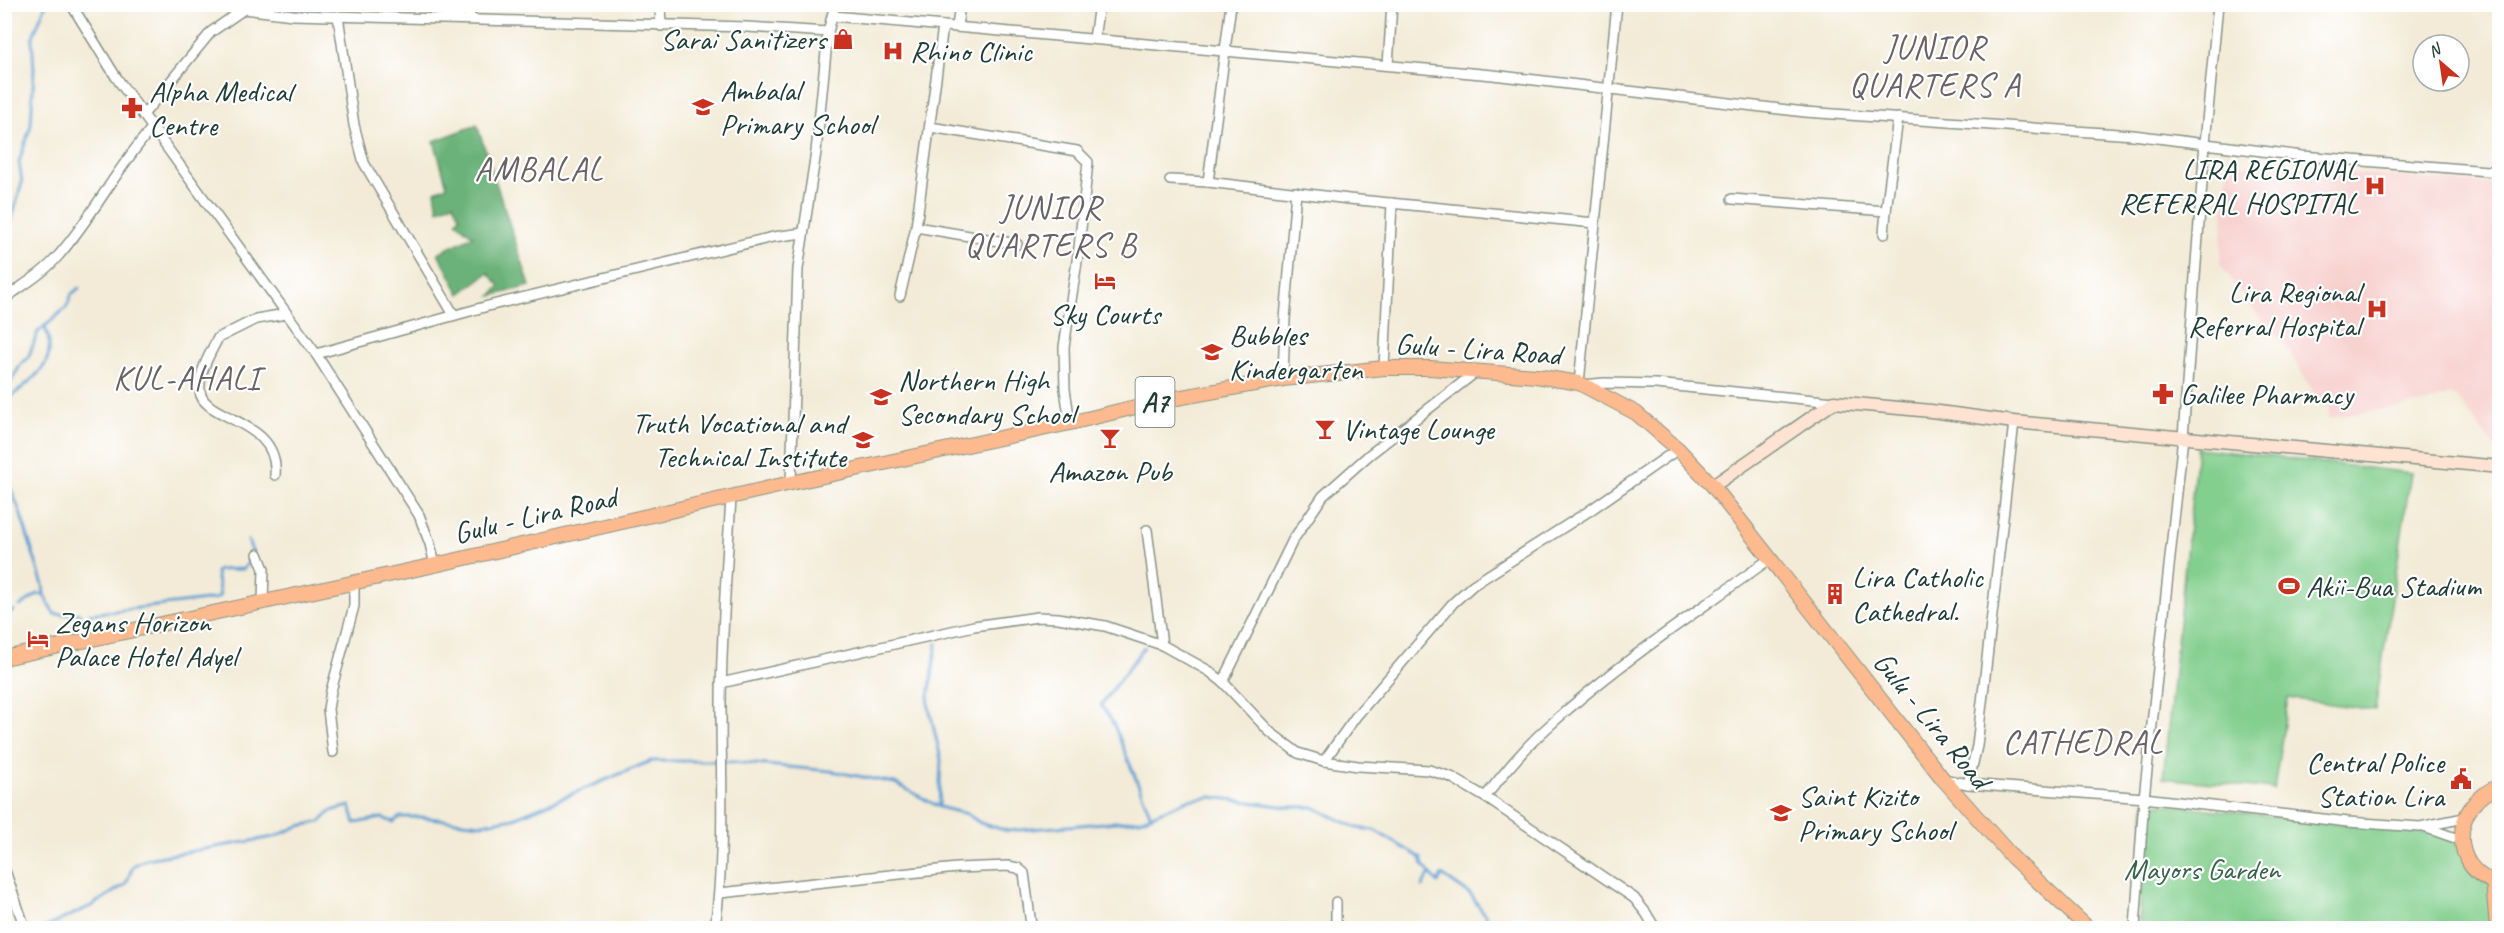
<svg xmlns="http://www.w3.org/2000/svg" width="2504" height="933" font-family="Caveat,sans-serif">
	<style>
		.built { fill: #f7d0cd }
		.green { fill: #83cf8e; stroke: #518661; stroke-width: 1.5 }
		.forest { fill: #6ab279; stroke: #447856; stroke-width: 1.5 }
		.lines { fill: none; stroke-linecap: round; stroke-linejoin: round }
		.stream { stroke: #5f9fd2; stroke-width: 3 }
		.minor-casing { stroke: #899486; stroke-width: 12 }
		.secondary-casing { stroke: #899486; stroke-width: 15 }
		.primary-casing { stroke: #899486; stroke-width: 16 }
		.minor { stroke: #fff; stroke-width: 9 }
		.secondary { stroke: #fee3d2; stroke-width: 12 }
		.primary { stroke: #fcba8e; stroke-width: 14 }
		.labels { text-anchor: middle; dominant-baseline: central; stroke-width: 4.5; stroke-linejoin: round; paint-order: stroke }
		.shield { fill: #fff; stroke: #627771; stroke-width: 1.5 }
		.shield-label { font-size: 28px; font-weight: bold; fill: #1f3d34 }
		.poi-label { font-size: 30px; fill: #1f3d34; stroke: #fff; text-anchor: start }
		.street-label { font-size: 30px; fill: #1f3d34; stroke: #fff }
		.park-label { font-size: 30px; fill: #38624a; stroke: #fff }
		.quarter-label { font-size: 33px; letter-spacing: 1.5px; fill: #696366; stroke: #fff }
	</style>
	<rect width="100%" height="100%" fill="#fff"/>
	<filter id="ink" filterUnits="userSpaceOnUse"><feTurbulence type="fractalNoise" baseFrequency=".0167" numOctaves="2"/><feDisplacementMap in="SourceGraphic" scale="12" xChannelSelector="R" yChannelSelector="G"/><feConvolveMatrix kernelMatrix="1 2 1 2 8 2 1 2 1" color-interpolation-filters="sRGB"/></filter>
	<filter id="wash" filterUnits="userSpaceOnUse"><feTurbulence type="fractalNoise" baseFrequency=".008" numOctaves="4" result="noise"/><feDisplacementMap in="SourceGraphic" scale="24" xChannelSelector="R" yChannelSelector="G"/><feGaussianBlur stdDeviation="1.35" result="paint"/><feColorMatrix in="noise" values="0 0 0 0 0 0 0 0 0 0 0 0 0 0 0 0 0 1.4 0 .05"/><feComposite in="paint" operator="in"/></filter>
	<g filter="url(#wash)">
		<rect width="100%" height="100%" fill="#f3ebd7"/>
		<polygon class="built" points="2228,164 2499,184 2499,453 2457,398 2450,395 2430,402 2329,418 2329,402 2316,397 2283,341 2265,325 2220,264"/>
		<g class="green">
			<polygon points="2197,448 2411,473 2375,710 2288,698 2274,789 2163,778"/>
			<polygon points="2145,802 2461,837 2469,863 2499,882 2499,928 2139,928"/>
		</g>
		<polygon class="forest" points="477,125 530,286 491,296 500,286 488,273 460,294 438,253 473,236 456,222 460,217 453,203 438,210 435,191 447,186 434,141"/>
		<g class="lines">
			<g class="stream">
				<polyline points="4,246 22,182 19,162 31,125 34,69 32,39 46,4"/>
				<polyline points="4,393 21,364 28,358 38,332 66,308 72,294 79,288"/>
				<path d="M4 394 12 396C37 375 59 362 45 328"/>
				<polyline points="4,473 19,509 43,585 44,595"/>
				<polyline points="20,606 38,594 44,595 54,614 80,614"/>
				<polyline points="89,614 215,599 220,596 216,572 218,570 243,569 251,560 252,551 248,540"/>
				<polyline points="4,617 14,610"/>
				<polyline points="937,643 928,703 941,759 939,807"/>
				<polyline points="1144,647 1101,705 1114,725 1151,816"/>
				<polyline points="1422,887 1430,873"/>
				<polyline points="44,928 91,906 126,884 133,866 146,859 274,837 299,826 320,822 331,811 350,806 355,823 382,818 393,822 400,817 420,817 481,824 514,818 651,761 722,761 831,771 895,783 939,807 967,814 980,823 1008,831 1140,820 1188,800 1211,797 1288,807 1313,807 1357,828 1374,830 1421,858 1423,865 1438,883 1442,875 1471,895 1494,928"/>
			</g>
		</g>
	</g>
	<g filter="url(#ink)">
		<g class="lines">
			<defs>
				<g id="minor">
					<polyline points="71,4 116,77 316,354 419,515 430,544 435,565"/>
					<polyline points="466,4 471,19"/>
					<polyline points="660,4 661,26"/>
					<polyline points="338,16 354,125 364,163 454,315"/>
					<polyline points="833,16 1493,75 1805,112 2133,135 2302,156 2500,172"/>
					<polyline points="957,27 960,4"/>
					<polyline points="1094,39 1099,4"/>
					<polyline points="1388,65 1392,4"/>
					<polyline points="143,115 211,32 244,9 293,15 747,27 828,32"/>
					<polyline points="930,127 1077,151 1088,162 1079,248 1064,347 1065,389 1070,423"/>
					<polyline points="1170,180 1208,182 1349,199 1595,223"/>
					<polyline points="1208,182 1231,4"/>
					<polyline points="1732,199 1886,211 1884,234"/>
					<polyline points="1886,211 1898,118"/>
					<polyline points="916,227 1017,244"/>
					<polyline points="900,296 916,227 943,26"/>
					<path d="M4 299C23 285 44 273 59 255 94 215 117 167 153 127"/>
					<polyline points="316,354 488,306 773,237 803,233"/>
					<polyline points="1384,368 1392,203"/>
					<polyline points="1283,379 1285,319 1296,192"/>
					<polyline points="1579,383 1617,4"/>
					<polyline points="1584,385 1604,383 1656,384 1834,402"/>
					<path d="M275 475C280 419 202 420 200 391 198 374 210 353 218 338L256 319 286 314"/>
					<polyline points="791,483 798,269 816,152 828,32 835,4"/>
					<polyline points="1147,530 1162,645"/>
					<polyline points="258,554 264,569 263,602"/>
					<polyline points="1223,682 1293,540 1323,496 1369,455 1476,372"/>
					<polyline points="721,683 974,626 1038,617 1058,618 1105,626 1162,645 1209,671 1223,682 1270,732 1298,753 1324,761 1358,766 1429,770 1451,777 1485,797 1634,898 1646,913 1655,928"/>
					<polyline points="333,752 328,709 331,691 354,606 354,583"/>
					<polyline points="1324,761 1357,715 1453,603 1473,585 1589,511 1678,449"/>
					<polyline points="1943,779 1968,784 2144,798 2348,822 2420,827 2464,818"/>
					<polyline points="1968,784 1977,746 2014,422"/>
					<path d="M1485 797C1505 772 1525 747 1549 726 1617 664 1694 614 1768 560"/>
					<polyline points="2424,827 2461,840"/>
					<polyline points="4,868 25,928"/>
					<polyline points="720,893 957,868 1008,866 1018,868 1024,873 1031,925"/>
					<polyline points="1336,902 1336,928"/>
					<path d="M715 928C725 854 721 781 721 706 721 637 727 567 731 497"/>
					<polyline points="2135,928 2144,798 2183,437 2205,143 2218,4"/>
				</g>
				<polyline id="secondary" points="1713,486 1834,402 1931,411 2014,422 2500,467"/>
				<g id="primary">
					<polyline points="4,658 435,565 791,483 1070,423 1160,401 1283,379 1384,368 1430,368 1536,376 1579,383 1636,413 1678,449 1713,486 1943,779 2013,858 2088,928"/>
					<path d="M2500 786C2451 802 2447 871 2500 884"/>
					<polyline points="2493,882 2497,928"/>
				</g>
			</defs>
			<use href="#minor" class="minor-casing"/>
			<use href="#secondary" class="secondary-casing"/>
			<use href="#primary" class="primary-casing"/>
			<use href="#minor" class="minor"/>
			<use href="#secondary" class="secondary"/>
			<use href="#primary" class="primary"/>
		</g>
	</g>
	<defs>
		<symbol id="shop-bare" viewBox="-9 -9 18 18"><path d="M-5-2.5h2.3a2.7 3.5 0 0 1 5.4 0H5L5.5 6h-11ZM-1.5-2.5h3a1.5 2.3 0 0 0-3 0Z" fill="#c8321e" stroke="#fff" stroke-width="2.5" paint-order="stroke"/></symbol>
		<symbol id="hospital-bare" viewBox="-9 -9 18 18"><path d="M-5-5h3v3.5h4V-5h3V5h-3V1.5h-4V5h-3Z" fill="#c8321e" stroke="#fff" stroke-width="2.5" paint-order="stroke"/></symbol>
		<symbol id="school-bare" viewBox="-9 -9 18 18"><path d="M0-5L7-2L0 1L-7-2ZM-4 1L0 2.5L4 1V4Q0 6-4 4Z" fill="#c8321e" stroke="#fff" stroke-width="2.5" paint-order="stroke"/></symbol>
		<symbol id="pharmacy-bare" viewBox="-9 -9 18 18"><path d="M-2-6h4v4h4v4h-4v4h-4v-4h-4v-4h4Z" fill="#c8321e" stroke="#fff" stroke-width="2.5" paint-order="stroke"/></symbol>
		<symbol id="hotel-bare" viewBox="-9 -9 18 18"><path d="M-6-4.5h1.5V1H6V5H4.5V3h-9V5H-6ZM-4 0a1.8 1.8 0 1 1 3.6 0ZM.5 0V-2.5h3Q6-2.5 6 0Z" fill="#c8321e" stroke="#fff" stroke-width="2.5" paint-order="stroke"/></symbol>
		<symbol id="bar-bare" viewBox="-9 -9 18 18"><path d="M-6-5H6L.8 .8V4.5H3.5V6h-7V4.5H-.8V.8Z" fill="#c8321e" stroke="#fff" stroke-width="2.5" paint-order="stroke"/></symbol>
		<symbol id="stadium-bare" viewBox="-9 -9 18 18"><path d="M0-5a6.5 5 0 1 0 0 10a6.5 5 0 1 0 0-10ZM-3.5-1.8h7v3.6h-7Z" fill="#c8321e" stroke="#fff" stroke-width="2.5" paint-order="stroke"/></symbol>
		<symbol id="building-bare" viewBox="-9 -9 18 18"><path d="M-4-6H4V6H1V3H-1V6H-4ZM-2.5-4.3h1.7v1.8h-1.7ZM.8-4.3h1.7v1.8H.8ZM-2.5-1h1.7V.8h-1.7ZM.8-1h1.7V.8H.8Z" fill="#c8321e" stroke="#fff" stroke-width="2.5" paint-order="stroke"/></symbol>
		<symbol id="civic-bare" viewBox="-9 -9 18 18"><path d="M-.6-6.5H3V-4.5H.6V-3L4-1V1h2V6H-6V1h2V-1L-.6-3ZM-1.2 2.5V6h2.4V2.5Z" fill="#c8321e" stroke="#fff" stroke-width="2.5" paint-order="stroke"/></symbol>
	</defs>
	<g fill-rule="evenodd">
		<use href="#shop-bare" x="828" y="24" width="30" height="30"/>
		<use href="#hospital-bare" x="878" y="36" width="30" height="30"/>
		<use href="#school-bare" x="688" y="92" width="30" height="30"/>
		<use href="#pharmacy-bare" x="117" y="93" width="30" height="30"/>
		<use href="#hospital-bare" x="2360" y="171" width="30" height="30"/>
		<use href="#hotel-bare" x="1090" y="266" width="30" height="30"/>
		<use href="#hospital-bare" x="2362" y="294" width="30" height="30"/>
		<use href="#school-bare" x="1197" y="337" width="30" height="30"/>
		<use href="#pharmacy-bare" x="2148" y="379" width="30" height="30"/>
		<use href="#school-bare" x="866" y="382" width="30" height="30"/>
		<use href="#bar-bare" x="1310" y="414" width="30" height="30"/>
		<use href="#bar-bare" x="1095" y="423" width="30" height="30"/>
		<use href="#school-bare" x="848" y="425" width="30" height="30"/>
		<use href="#stadium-bare" x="2274" y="571" width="30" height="30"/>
		<use href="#building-bare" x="1820" y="579" width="30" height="30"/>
		<use href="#hotel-bare" x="23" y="624" width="30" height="30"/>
		<use href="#civic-bare" x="2446" y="764" width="30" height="30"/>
		<use href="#school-bare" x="1766" y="798" width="30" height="30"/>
	</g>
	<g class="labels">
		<rect class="shield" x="1135.5" y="377" width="39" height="50" rx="4.5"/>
		<g class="shield-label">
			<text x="1155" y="402">A7</text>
		</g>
		<g class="poi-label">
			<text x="826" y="39" text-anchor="end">Sarai Sanitizers</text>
			<text x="910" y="51">Rhino Clinic</text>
			<text x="720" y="90">Ambalal<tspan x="720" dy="34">Primary School</tspan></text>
			<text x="149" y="91">Alpha Medical<tspan x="149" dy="34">Centre</tspan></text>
			<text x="2358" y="169" text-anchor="end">LIRA REGIONAL<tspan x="2358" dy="34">REFERRAL HOSPITAL</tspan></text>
			<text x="2360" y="292" text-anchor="end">Lira Regional<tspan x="2360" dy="34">Referral Hospital</tspan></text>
			<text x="1105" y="314" text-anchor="middle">Sky Courts</text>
			<text x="1229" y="335">Bubbles<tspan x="1229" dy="34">Kindergarten</tspan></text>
			<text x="898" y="380">Northern High<tspan x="898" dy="34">Secondary School</tspan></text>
			<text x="2180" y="394">Galilee Pharmacy</text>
			<text x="846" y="423" text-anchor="end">Truth Vocational and<tspan x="846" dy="34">Technical Institute</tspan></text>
			<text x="1342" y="429">Vintage Lounge</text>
			<text x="1110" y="471" text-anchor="middle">Amazon Pub</text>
			<text x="1852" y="577">Lira Catholic<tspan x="1852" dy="34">Cathedral.</tspan></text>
			<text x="2306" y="586">Akii-Bua Stadium</text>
			<text x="55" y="622">Zegans Horizon<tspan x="55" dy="34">Palace Hotel Adyel</tspan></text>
			<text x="2444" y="762" text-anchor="end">Central Police<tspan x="2444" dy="34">Station Lira</tspan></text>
			<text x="1798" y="796">Saint Kizito<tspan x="1798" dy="34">Primary School</tspan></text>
		</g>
		<g class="street-label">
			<text transform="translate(1478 349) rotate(4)">Gulu - Lira Road</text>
			<text transform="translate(535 515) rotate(-13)">Gulu - Lira Road</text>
			<text transform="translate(1932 720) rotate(51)">Gulu - Lira Road</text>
		</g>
		<g class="park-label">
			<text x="2202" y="869">Mayors Garden</text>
		</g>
		<g class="quarter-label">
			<text x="1935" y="47">JUNIOR<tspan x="1935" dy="38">QUARTERS A</tspan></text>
			<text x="539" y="169">AMBALAL</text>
			<text x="1051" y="207">JUNIOR<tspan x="1051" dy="38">QUARTERS B</tspan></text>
			<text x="187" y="378">KUL-AHALI</text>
			<text x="2083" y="742">CATHEDRAL</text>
		</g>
	</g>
	<rect width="2504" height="933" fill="none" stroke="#fff" stroke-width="24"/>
	<g transform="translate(2441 63) rotate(331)"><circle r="28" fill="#ffffff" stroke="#a5b1ae" stroke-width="1.5"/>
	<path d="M0-4.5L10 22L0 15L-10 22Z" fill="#c8321e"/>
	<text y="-9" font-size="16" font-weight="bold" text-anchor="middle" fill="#1f3d34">N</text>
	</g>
</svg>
